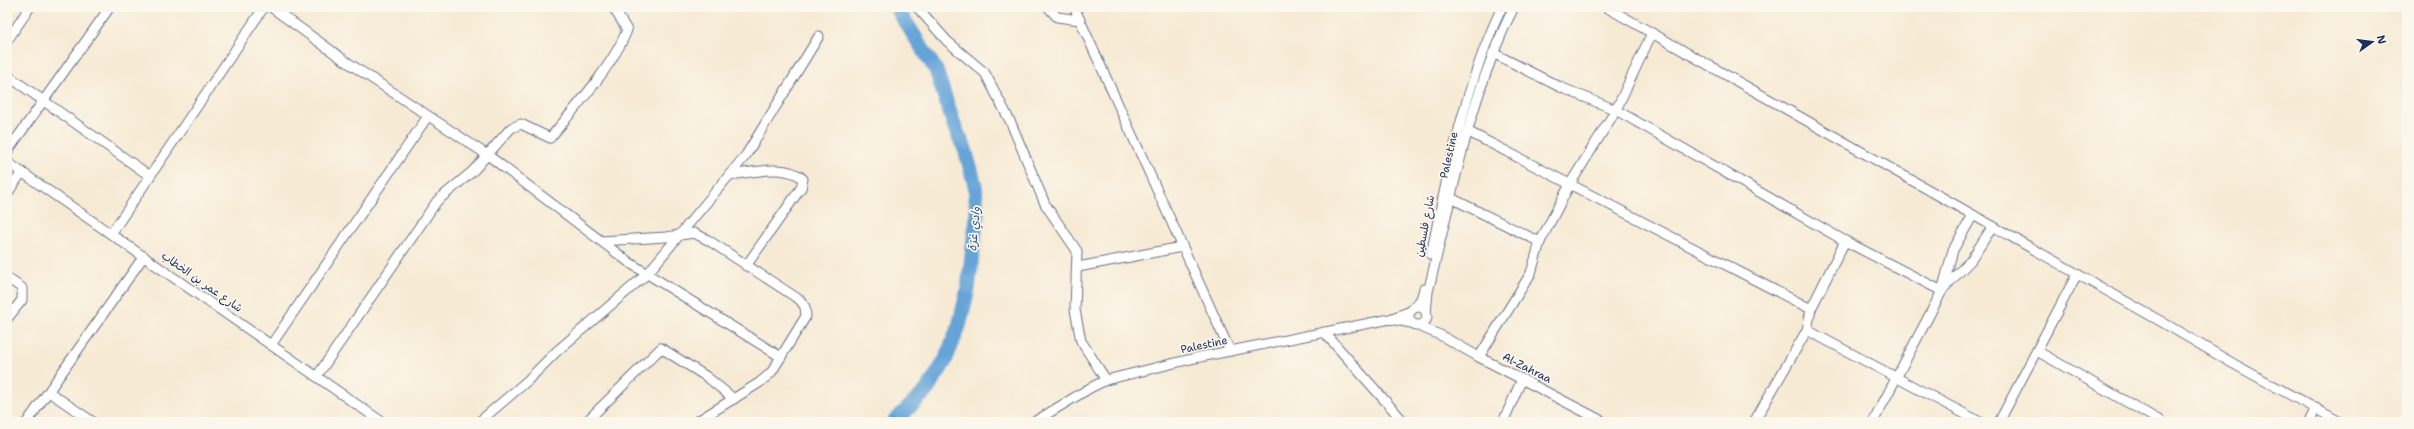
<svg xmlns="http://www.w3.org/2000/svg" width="2414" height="429" font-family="'Shantell Sans','Playpen Sans Arabic',sans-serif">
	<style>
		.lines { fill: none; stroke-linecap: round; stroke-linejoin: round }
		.river { stroke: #66a4d8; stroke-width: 15 }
		.minor-casing { stroke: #687087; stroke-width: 11 }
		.minor { stroke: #fff; stroke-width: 9 }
		.labels { text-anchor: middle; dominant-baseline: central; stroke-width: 3.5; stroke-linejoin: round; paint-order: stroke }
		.street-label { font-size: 11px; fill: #1b2f5e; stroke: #fbf7ec }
		.water-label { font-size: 12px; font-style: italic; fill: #355889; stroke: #fbf7ec }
	</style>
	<rect width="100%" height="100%" fill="#fbf7ec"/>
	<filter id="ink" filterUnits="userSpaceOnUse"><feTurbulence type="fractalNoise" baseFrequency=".025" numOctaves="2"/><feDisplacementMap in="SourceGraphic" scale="8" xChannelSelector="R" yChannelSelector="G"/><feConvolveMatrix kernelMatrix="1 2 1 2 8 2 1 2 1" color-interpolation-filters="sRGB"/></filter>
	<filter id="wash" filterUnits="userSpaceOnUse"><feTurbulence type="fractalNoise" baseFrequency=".012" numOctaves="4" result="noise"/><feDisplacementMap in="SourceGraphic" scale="16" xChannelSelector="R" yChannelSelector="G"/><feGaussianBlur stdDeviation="0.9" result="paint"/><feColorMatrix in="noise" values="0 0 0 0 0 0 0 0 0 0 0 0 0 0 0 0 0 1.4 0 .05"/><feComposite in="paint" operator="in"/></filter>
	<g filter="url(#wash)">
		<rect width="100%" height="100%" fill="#f6ead4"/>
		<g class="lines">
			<polyline class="river" points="894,422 927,390 945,361 959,326 968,289 977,214 975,185 965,149 955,128 936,70 896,7"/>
		</g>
	</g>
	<g filter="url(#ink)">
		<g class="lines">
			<defs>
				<g id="minor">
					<polyline points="271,7 344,60 489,156 630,263 781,357"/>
					<polyline points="917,7 947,41 985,73 1011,123 1045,204 1077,251 1075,310 1081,341 1106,380"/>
					<polyline points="1048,7 1057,17 1080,20"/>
					<polyline points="1074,7 1230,351"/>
					<polyline points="1606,7 2162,322 2232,363 2340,422"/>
					<polyline points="7,41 30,7"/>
					<polyline points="1493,53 1560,87 1616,110 1845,241 1811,309 1807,330 1754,422"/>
					<polyline points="7,75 150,176"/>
					<polyline points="1467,131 1811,309"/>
					<polyline points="7,152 110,7"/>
					<polyline points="7,162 382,422"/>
					<path d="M729 175C751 173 786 163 803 179L801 188 746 266"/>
					<polyline points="7,194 22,172"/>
					<polyline points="1451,198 1540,242"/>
					<polyline points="111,234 264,7"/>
					<polyline points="601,241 666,237 694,233 708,240 800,300 805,307 806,316 771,373 759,383 696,422"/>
					<polyline points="1845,241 1942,291"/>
					<path d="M1431 255C1448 171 1465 85 1502 7"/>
					<polyline points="1078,267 1182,247"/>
					<polyline points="7,278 22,288 22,300 7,319"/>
					<polyline points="1942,290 1971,260 1993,226"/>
					<circle cx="1418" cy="316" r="9"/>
					<polyline points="1412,310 1421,299 1424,289"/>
					<path d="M1426 313 1428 292C1452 196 1469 97 1514 7"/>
					<polyline points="1390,319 1411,323"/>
					<polyline points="1416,325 1440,335 1479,357 1604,422"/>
					<polyline points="1807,330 1980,422"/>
					<polyline points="1324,332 1404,422"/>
					<polyline points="271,345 428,116"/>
					<polyline points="2037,351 2162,422"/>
					<polyline points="1479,357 1531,273 1540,242 1570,184 1616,110 1652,33"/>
					<path d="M317 376 437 201 473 171 511 128 521 124 550 138C575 108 613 66 627 30L613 7"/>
					<polyline points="49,392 93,422"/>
					<polyline points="27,422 144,256"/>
					<polyline points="479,422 527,381 557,351 647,274 746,155 819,36"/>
					<polyline points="586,422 661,348 707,377 734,399"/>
					<polyline points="1034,422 1090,388 1106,380 1195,358 1390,319 1411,311"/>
					<polyline points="1503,422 1522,379"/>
					<polyline points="1873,422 1942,291 1953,250 1973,215"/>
					<polyline points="1999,422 2077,274"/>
					<polyline points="2309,422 2316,408"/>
				</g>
			</defs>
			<use href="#minor" class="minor-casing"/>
			<use href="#minor" class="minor"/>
		</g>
	</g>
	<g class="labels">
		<g class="street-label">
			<text transform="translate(1449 155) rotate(-77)">Palestine</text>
			<text transform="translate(1425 226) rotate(-79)">شارع فلسطين</text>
			<text transform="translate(202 282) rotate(35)">شارع عمر بن الخطاب</text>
			<text transform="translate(1204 345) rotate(-12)">Palestine</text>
			<text transform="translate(1527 368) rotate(27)">Al-Zahraa</text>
		</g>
		<g class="water-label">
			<text transform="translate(974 229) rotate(-85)">وادي غزة</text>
		</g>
	</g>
	<rect width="2414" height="429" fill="none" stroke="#fbf7ec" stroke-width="24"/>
	<g transform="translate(2372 42) rotate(76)" stroke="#fbf7ec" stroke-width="3" paint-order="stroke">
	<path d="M0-3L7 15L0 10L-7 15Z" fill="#1b2f5e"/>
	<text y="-6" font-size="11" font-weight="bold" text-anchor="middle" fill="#1b2f5e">N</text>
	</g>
</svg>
